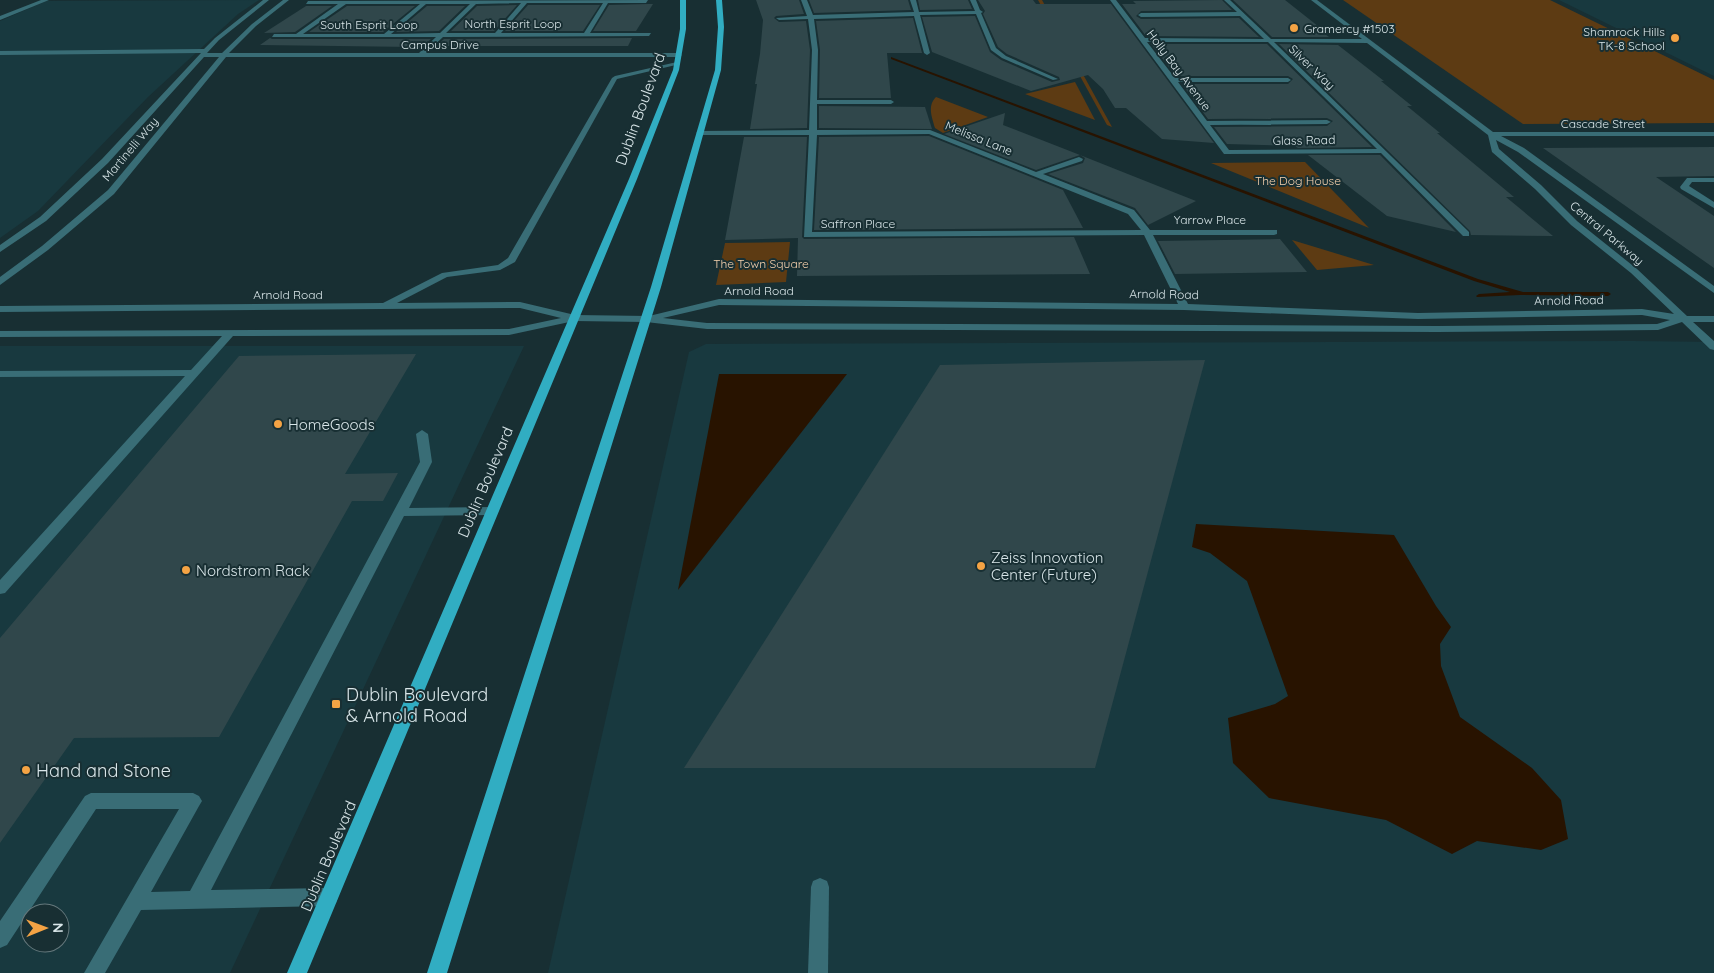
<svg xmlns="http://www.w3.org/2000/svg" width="1714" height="973" font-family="Quicksand,sans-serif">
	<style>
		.built { fill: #18393f; fill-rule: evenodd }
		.green { fill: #5d3b13 }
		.water { fill: #281300 }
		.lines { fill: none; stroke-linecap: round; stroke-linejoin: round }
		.stream { fill: #281300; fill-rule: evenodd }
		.building { fill: #30474b }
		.minor { fill: #396d76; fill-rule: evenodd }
		.major { fill: #31adc2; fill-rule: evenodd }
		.poi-dot { fill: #f4a344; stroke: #182f33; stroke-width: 2 }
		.labels { text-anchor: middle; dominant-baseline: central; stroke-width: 4; stroke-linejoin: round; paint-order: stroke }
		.far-street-label { font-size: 12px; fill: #d9e6e9; stroke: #182f33 }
		.far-poi-label { font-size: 12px; fill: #d9e6e9; stroke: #182f33; text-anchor: start }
		.far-park-label { font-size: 12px; fill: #f7d2ae; stroke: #182f33 }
		.street-label { font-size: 15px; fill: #d9e6e9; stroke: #182f33 }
		.poi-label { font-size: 15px; fill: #d9e6e9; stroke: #182f33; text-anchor: start }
		.near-poi-label { font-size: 18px; fill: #d9e6e9; stroke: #182f33; text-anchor: start }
	</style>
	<rect width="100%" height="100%" fill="#182f33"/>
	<g class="built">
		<polygon points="259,0 238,14 148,97 38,211 0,238 0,21 46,1"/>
		<polygon points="1559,0 1714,0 1714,76"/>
		<polygon points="1632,341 1714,342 1714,973 548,973 689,352 706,344"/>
		<path d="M0 346H524L230 973H0ZM30 913H60V943H30Z"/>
	</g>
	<g class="green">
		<polygon points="1038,0 1042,0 1112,127 1107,125"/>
		<polygon points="1343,0 1550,0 1714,80 1714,123 1523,124"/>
		<polygon points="1075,82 1095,120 1025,94"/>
		<path d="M936 97 988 117 943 133 935 128C932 117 927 106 936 97Z"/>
		<polygon points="1305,162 1369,228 1211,163"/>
		<polygon points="1292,240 1374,265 1317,270"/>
		<polygon points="790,242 786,282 716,285 725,243"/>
	</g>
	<g class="water">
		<polygon points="719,374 847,374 678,590"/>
		<polygon points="1196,524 1394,535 1436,606 1451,627 1440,644 1441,666 1460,717 1532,768 1561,800 1568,839 1541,850 1477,841 1452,854 1386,820 1269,798 1233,763 1228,718 1275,704 1288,696 1247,581 1210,553 1192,547"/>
	</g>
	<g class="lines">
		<polygon class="stream" points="891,57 1478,279 1523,292 1608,292 1611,294 1608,296 1520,295 1477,297 1476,296 1479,294 1510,292 1474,281 891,59"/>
	</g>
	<g class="building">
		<polygon points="756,0 799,0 804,14 776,16 774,18 779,22 806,21 810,50 807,128 750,129 757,84 755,84 760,54 763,20"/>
		<polygon points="809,0 908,0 911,10 814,13"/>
		<polygon points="918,0 968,0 972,9 920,10"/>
		<polygon points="978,0 1033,0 1036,4 1111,4 1214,143 1162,139 1126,108 1115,108 1103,89 1088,75 1031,91 932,52 922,17 975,16 990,52 1001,60 1052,82 1060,80 1059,77 1007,54 998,47 983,14 985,11"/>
		<polygon points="1222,0 1232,10 1141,11 1136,16 1141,19 1239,18 1259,37 1146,36 1122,4 1136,4 1133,1"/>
		<polygon points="1233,0 1285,0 1328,34 1325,34 1329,37 1272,37"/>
		<polygon points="648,4 653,4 636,31 593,31 609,5"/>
		<polygon points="517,5 494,31 451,31 477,6"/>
		<polygon points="528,5 600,5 583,31 505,31"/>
		<polygon points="306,6 332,6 295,32 264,33"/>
		<polygon points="347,6 415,6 383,32 309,32"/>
		<polygon points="427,6 465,6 439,31 396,32"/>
		<polygon points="913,18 922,53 887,53 891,98 819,98 820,50 816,21"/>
		<polygon points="270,38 272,39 431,39 423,46 414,47 260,45"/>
		<polygon points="632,38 628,46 436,46 444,39"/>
		<polygon points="1151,44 1267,44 1372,147 1298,148 1295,146 1227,144 1214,127 1327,126 1333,121 1327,118 1208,119 1182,84 1288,84 1293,79 1288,76 1176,76"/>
		<polygon points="1279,44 1338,45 1384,81 1381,81 1412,106 1407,106 1440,133 1437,133 1514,197 1506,197 1553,236 1471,235 1470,231"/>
		<polygon points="819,106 925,107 932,129 819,128"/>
		<polygon points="1005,113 1003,125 1080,155 1036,170 944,134"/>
		<polygon points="929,136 1063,190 1083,228 814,230 819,137"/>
		<polygon points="744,137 807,137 802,237 804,239 1074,237 1090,274 797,276 798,238 725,240"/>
		<polygon points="1714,147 1714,176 1656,177 1714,216 1714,268 1543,148"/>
		<polygon points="1080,155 1158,186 1196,201 1148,225 1135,208 1048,174 1083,163 1085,158"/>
		<polygon points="1308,155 1380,155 1456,232 1387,216"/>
		<polygon points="1280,239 1307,272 1175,274 1158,241"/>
		<polygon points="416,354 345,474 398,473 383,501 352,501 219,737 74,738 0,843 0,638 239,356"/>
		<polygon points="1205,360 1095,768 684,768 940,365"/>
	</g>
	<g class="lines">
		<g class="minor">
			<polygon points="41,0 49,0 0,20 0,16"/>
			<path d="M263 0H269L219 40 207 53H222L252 24 283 0H289L256 26 229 53H419L436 37H272L274 34H296L338 4H306L308 1 648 0 646 3H608L590 33H651L649 36 443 37 426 53H679L682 55 679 57H226L114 194 48 250 0 285V277L42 246 108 190 219 57H204L108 163 46 221 0 252V245L40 217 102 159 201 53 0 55V51L204 49 215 38ZM521 3 495 33H446L476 4ZM527 3H603L584 33H501ZM346 4H420L384 34H303ZM426 4H470L440 33 391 34Z"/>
			<path d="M801 0H807L813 15 914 12 910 0H916L919 12 975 11 970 0H976L980 10 983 12 981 13 996 48 1006 56 1058 79 1053 80 1002 58 991 50 976 14 920 15 930 53 927 55 924 53 914 16 814 19 818 50 817 100H891L894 102 891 104H817V130H930L1036 172 1079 157 1083 159 1082 161 1043 174 1134 210 1150 230H1277V234L1274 235H1153L1188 304 1418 313 1642 309 1674 314 1631 273 1571 225 1535 189 1492 152 1488 135 1367 43 1274 42 1469 232V236H1463L1381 153 1224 154 1110 0H1116L1145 38 1264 39 1240 16 1141 17 1138 15 1141 13 1237 12 1224 0H1230L1271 39H1362L1311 0H1317L1493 132H1714V136H1501L1524 148 1714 286V293L1518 152 1496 140 1499 149 1541 185 1577 221 1637 269 1687 316H1714V322H1693L1714 341V350L1710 349 1682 322 1658 330 1437 332 707 329 646 322 574 321 509 335 233 336 5 593 0 594V580L185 376 0 377V371L191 370 222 336 0 337V331L509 329 561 318 520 308 0 312V306L383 303 442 273 498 265 508 258 612 78 615 76 677 62 680 64 617 79 515 262 500 270 447 277 397 303 520 302 575 315 649 316 719 299 1178 304 1144 235 804 237 809 135H700L696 133 700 131 809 130 812 50 808 19 779 20 776 18 807 16ZM1147 42H1268L1377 149 1229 150 1210 125 1327 124 1331 122 1327 120 1207 121 1178 82H1288L1291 80 1288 78H1175ZM929 134 1128 214 1141 230 812 232 817 135ZM719 305 1184 310 1418 319 1642 315 1670 320 1657 324 1437 326 707 323 663 318Z"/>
			<polygon points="1687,178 1714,178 1714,182 1692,182 1689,186 1714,202 1714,208 1681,189 1680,187"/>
			<polygon points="422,430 428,434 432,462 409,508 492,507 498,511 492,515 404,516 211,890 329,888 336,891 338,897 336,903 329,906 141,910 105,973 84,973 179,809 96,809 7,945 0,948 0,921 85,796 91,793 193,793 199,796 202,801 199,806 151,892 190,891 420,462 416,434"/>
			<polygon points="820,878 827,881 829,887 828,973 808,973 811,887 813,881"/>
		</g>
		<g class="major">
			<polygon points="680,0 686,0 686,29 679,70 637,179 307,973 287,973 629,179 673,70 680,29"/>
			<polygon points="716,0 722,0 724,27 721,70 661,287 447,973 427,973 651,287 715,70 718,27"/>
		</g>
	</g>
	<g class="poi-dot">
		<circle cx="1294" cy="28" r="5"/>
		<circle cx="1675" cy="38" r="5"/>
		<circle cx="278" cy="424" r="5"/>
		<circle cx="981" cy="566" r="5"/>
		<circle cx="186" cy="570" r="5"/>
		<rect x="331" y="699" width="10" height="10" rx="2.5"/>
		<circle cx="26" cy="770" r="5"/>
	</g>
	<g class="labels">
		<g class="far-street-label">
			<text x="513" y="23">North Esprit Loop</text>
			<text x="369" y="24">South Esprit Loop</text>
			<text x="440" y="44">Campus Drive</text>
			<text transform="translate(1312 67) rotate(44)">Silver Way</text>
			<text transform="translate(1179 70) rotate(53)">Holly Bay Avenue</text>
			<text x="1603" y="123">Cascade Street</text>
			<text transform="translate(979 138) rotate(22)">Melissa Lane</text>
			<text transform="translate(1304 140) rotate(-1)">Glass Road</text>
			<text transform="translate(130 149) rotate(-50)">Martinelli Way</text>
			<text x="1210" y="219">Yarrow Place</text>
			<text x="858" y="223">Saffron Place</text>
			<text transform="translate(1607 233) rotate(40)">Central Parkway</text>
			<text x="759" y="290">Arnold Road</text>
			<text x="288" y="294">Arnold Road</text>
			<text transform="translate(1164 294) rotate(1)">Arnold Road</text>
			<text transform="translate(1569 300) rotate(-1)">Arnold Road</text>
		</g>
		<g class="far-poi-label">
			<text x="1304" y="28">Gramercy #1503</text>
			<text x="1665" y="31" text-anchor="end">Shamrock Hills<tspan x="1665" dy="14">TK-8 School</tspan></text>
		</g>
		<g class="far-park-label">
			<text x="1298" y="180">The Dog House</text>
			<text x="761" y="263">The Town Square</text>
		</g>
		<g class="street-label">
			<text transform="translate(640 109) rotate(-70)">Dublin Boulevard</text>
			<text transform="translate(485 482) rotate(-67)">Dublin Boulevard</text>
			<text transform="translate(328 856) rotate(-67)">Dublin Boulevard</text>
		</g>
		<g class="poi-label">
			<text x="288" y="424">HomeGoods</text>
			<text x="991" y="557">Zeiss Innovation<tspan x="991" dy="17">Center (Future)</tspan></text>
			<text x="196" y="570">Nordstrom Rack</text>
		</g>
		<g class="near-poi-label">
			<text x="346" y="694">Dublin Boulevard<tspan x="346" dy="21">&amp; Arnold Road</tspan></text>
			<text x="36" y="770">Hand and Stone</text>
		</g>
	</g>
	<g transform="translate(45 928) rotate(89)"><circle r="24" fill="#182f33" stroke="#65787c"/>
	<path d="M0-4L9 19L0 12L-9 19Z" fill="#f4a344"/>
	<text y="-8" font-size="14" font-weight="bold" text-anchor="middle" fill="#d9e6e9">N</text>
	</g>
</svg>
